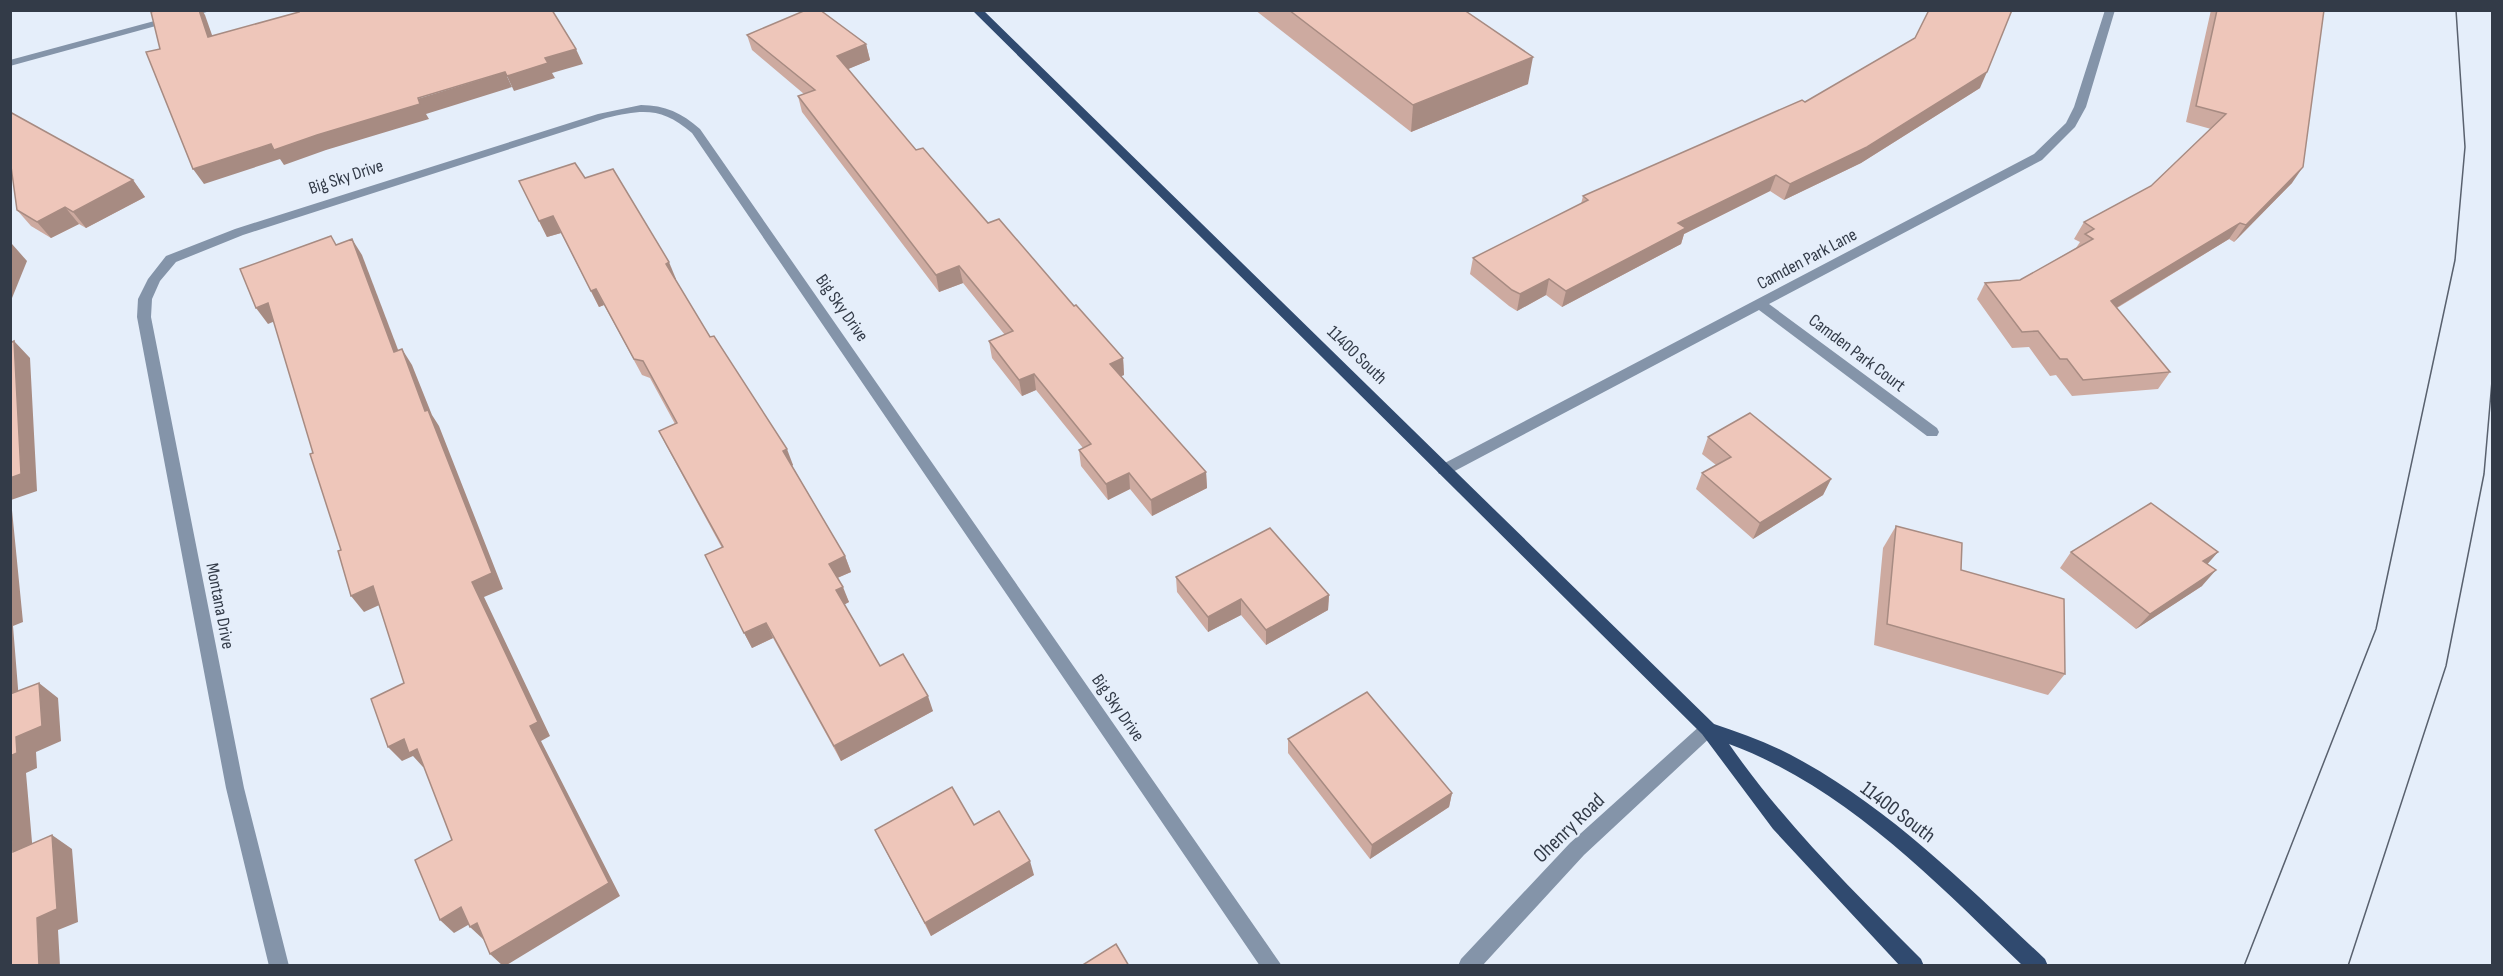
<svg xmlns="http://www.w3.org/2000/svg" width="2503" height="976" font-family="'Sofia Sans Condensed',sans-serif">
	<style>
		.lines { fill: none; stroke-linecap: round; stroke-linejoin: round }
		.minor { fill: #8494a9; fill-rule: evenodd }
		.major { fill: #304a6f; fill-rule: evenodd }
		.tram { stroke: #59616e; stroke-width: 1.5 }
		.wall { fill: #cdaaa0 }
		.shaded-wall { fill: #a78b82 }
		.building { fill: #eec6ba; stroke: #a78b82; stroke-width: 1.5 }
		.labels { text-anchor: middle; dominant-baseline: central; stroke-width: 4.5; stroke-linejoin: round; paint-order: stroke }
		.street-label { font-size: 18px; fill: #333b48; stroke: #e5eefa }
		.near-street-label { font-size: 21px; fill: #333b48; stroke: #e5eefa }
	</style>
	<rect width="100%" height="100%" fill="#e5eefa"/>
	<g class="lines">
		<g class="minor">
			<polygon points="195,10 214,10 10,66 10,60"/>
			<polygon points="2105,10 2115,10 2086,107 2075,127 2042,160 1769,304 1937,428 1939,432 1937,436 1927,436 1759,310 1449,474 1439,474 1437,470 1439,466 2034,154 2066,123 2074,107"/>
			<path d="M641 105C665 105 682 113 700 129L1282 966H1260L692 133C662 107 643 109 606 118L243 235 176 262 160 281 152 299 151 317 244 788 289 966H269L226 788 137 317 138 299 148 279 166 256 235 229 598 114Z"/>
			<polygon points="1708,721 1714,724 1717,729 1714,734 1584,855 1482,966 1458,966 1461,959 1570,843 1702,724"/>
		</g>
		<path class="major" d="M972 10H983L1714 724C1744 734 1774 745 1802 761 1894 812 1969 888 2045 959L2048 966H2023C1935 881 1845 787 1729 744 1784 823 1853 891 1921 959L1924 966H1900L1773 829 1702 734Z"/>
		<g class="tram">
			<polyline points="2244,966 2376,629 2455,260 2465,147 2456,10"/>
			<polyline points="2348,966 2446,666 2484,474 2492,381"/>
		</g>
	</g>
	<g class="wall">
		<polygon points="1255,10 1464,10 1528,84 1411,132"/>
		<polygon points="2211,10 2324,10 2292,183 2234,242 2229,239 2117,308 2170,372 2158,389 2072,396 2056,375 2050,376 2029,347 2012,348 1977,299 1985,283 2020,280 2076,248 2080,242 2074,239 2084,222 2151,186 2211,129 2186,122"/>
		<polygon points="747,35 866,44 870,60 848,69 916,150 988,223 1074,306 1123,358 1124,375 1121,376 1206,472 1207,488 1152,516 1130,489 1108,500 1081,466 1079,450 1083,448 1036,390 1022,396 992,358 989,341 1005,335 963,283 939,292 802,112 798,96 804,94 752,50"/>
		<polygon points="1980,88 1861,163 1784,200 1770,191 1684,234 1681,244 1562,307 1546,295 1517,311 1509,306 1470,274 1473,258 1581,204 1583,196 1805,102"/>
		<polygon points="585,178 676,279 675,279 710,337 793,465 792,466 845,556 851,572 837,578 849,602 844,604 880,666 933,711 841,761 773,638 752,648 705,555 722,548 667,447 659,431 675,424 650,378 642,375 604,305 599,307 561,233 547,237 519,181"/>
		<polygon points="133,180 145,197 86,228 79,224 51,238 31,226 17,210"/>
		<polygon points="1708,437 1831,479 1823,495 1753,539 1696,489 1702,473 1716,465 1702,454"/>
		<polygon points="1896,526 2065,674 2048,695 1874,645 1883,548"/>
		<polygon points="2071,552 2218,552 2207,564 2202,586 2136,629 2060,568"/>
		<polygon points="1176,577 1329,595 1328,610 1266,645 1241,615 1208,632 1177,592"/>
		<polygon points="1288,739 1452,793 1449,807 1370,859 1288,753"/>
		<polygon points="974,825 1034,875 931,936 882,844 875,830"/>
	</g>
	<g class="shaded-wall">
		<polygon points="199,10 202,10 205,15 218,52 208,37"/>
		<polygon points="866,44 870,60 841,72 837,56"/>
		<polygon points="576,49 583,64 552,73 555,78 514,91 507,76 545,58"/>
		<polygon points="1533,57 1528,84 1411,132 1413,105"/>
		<polygon points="505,72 512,87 426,114 429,119 326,150 284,165 280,159 204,184 193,169 271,144"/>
		<polygon points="1987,72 1980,88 1861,163 1784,200 1790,184"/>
		<polygon points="2303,167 2292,183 2234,242 2246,225"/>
		<polygon points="1776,175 1770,191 1684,234 1681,244 1562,307 1566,291 1678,223"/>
		<polygon points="133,180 145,197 86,228 73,212"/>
		<polygon points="65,207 79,224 51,238 37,222"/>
		<polygon points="553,216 561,233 547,237 539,221"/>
		<polygon points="2240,223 2229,239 2101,317 2111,301"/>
		<polygon points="352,239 362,255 405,368 394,352"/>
		<polygon points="12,244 27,261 10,303 10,249"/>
		<polygon points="669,262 676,279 673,280 666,264"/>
		<polygon points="959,266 963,283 939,292 936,275"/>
		<polygon points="1549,279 1546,295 1517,311 1520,294"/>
		<polygon points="596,289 604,305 599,307 591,291"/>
		<polygon points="268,303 280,319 268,324 256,308"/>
		<polygon points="14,341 30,358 37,491 11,500 23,622 13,626 20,713 10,705 10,478"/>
		<polygon points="402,349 412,365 432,415 439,426 503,589 484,597 550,736 541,741 620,896 505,966 503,966 490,954 472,582 425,411"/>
		<polygon points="1123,358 1124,375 1112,380 1110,364"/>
		<polygon points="1034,374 1036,390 1022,396 1019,380"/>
		<polygon points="787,449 793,465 789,467 783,451"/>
		<polygon points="1206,472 1207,488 1152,516 1151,500"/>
		<polygon points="1129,473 1130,489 1108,500 1106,484"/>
		<polygon points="1831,479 1823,495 1753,539 1760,523"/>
		<polygon points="2218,552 2204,568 2203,561"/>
		<polygon points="845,556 851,572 835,579 829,564"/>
		<polygon points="2216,570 2202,586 2136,629 2150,614"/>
		<polygon points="373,586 386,602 364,612 351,596"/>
		<polygon points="843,587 849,602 842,606 836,590"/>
		<polygon points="1329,595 1328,610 1266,645 1266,630"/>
		<polygon points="1241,599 1241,615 1208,632 1208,617"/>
		<polygon points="766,623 773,638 752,648 744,633"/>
		<polygon points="39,683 58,698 61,741 36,752 37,768 26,773 34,865 13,852 10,817 10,756 16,737"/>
		<polygon points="928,696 933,711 841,761 834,746"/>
		<polygon points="404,739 417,749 430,763 423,767 413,756 402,761 388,747"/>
		<polygon points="1452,793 1449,807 1370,859 1372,845"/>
		<polygon points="52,835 72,849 78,922 58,930 60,966 39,966 37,918"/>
		<polygon points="1030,861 1034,875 931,936 925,923"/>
		<polygon points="461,907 475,921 454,933 440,920"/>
		<polygon points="477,923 484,940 470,927"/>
	</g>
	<g class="building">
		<polygon points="157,10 199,10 208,37 299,12 298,10 552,10 576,49 545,58 548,63 507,76 505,72 418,98 420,104 317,135 274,150 271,144 193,169 146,52 160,49 151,12"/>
		<polygon points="806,10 820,10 866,44 837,56 916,150 923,148 988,223 999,219 1074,306 1076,305 1123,358 1110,364 1206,472 1151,500 1129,473 1106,484 1079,450 1091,444 1034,374 1019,380 989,341 1013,331 959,266 936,275 798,96 815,90 747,35"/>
		<polygon points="1289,10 1464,10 1533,57 1413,105"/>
		<polygon points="1929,10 2012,10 1987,72 1867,147 1790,184 1776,175 1678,223 1686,228 1566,291 1549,279 1520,294 1512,290 1473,258 1588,200 1583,196 1802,100 1805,102 1915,38"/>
		<polygon points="2217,10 2324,10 2303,167 2246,225 2240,223 2111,301 2170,372 2083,380 2067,359 2060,359 2038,331 2022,332 1985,283 2020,280 2093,239 2085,234 2094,229 2084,222 2151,186 2226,114 2196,106"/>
		<polygon points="10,112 133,180 73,212 65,207 37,222 17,210 10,159"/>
		<polygon points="575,163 585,178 613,169 669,262 666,264 710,337 714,336 787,449 783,451 845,556 829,564 843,587 836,590 880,666 903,654 928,696 834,746 766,623 744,633 705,555 723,547 659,431 677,423 643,361 634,359 596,289 591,291 553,216 539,221 519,181"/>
		<polygon points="331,236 336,245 352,239 394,352 402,349 425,411 428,410 492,573 472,582 538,722 530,726 609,883 490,954 477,923 470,927 461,907 440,920 415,860 452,840 417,749 409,753 404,739 388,747 371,699 404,683 373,586 351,596 338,551 341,550 310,454 313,453 268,303 256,308 240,269"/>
		<polygon points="14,341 21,474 10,478 10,343"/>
		<polygon points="1750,413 1831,479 1760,523 1702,473 1731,457 1708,437"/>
		<polygon points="2151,503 2218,552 2203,561 2216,570 2150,614 2071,552"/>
		<polygon points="1896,526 1962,543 1961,570 2064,599 2065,674 1887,624"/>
		<polygon points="1270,528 1329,595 1266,630 1241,599 1208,617 1176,577"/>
		<polygon points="39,683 42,726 16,737 17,753 10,756 10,694"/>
		<polygon points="1367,692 1452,793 1372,845 1288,739"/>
		<polygon points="952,787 974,825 999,811 1030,861 925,923 875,830"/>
		<polygon points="10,817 13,852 52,835 57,909 37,918 39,966 10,966"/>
		<polygon points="1116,944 1129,966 1081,966"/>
	</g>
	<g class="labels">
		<g class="street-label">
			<text transform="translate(346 177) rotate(-18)">Big Sky Drive</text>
			<text transform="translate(1807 259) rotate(-28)">Camden Park Lane</text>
			<text transform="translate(842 308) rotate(55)">Big Sky Drive</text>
			<text transform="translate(1857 353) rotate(37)">Camden Park Court</text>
			<text transform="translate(1357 355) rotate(44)">11400 South</text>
			<text transform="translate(220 606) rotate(79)">Montana Drive</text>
			<text transform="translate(1118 708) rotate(55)">Big Sky Drive</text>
		</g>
		<g class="near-street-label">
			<text transform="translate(1898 812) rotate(37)">11400 South</text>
			<text transform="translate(1569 828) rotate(-44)">Ohenry Road</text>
		</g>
	</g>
	<rect width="2503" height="976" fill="none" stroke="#333b48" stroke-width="24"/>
</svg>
